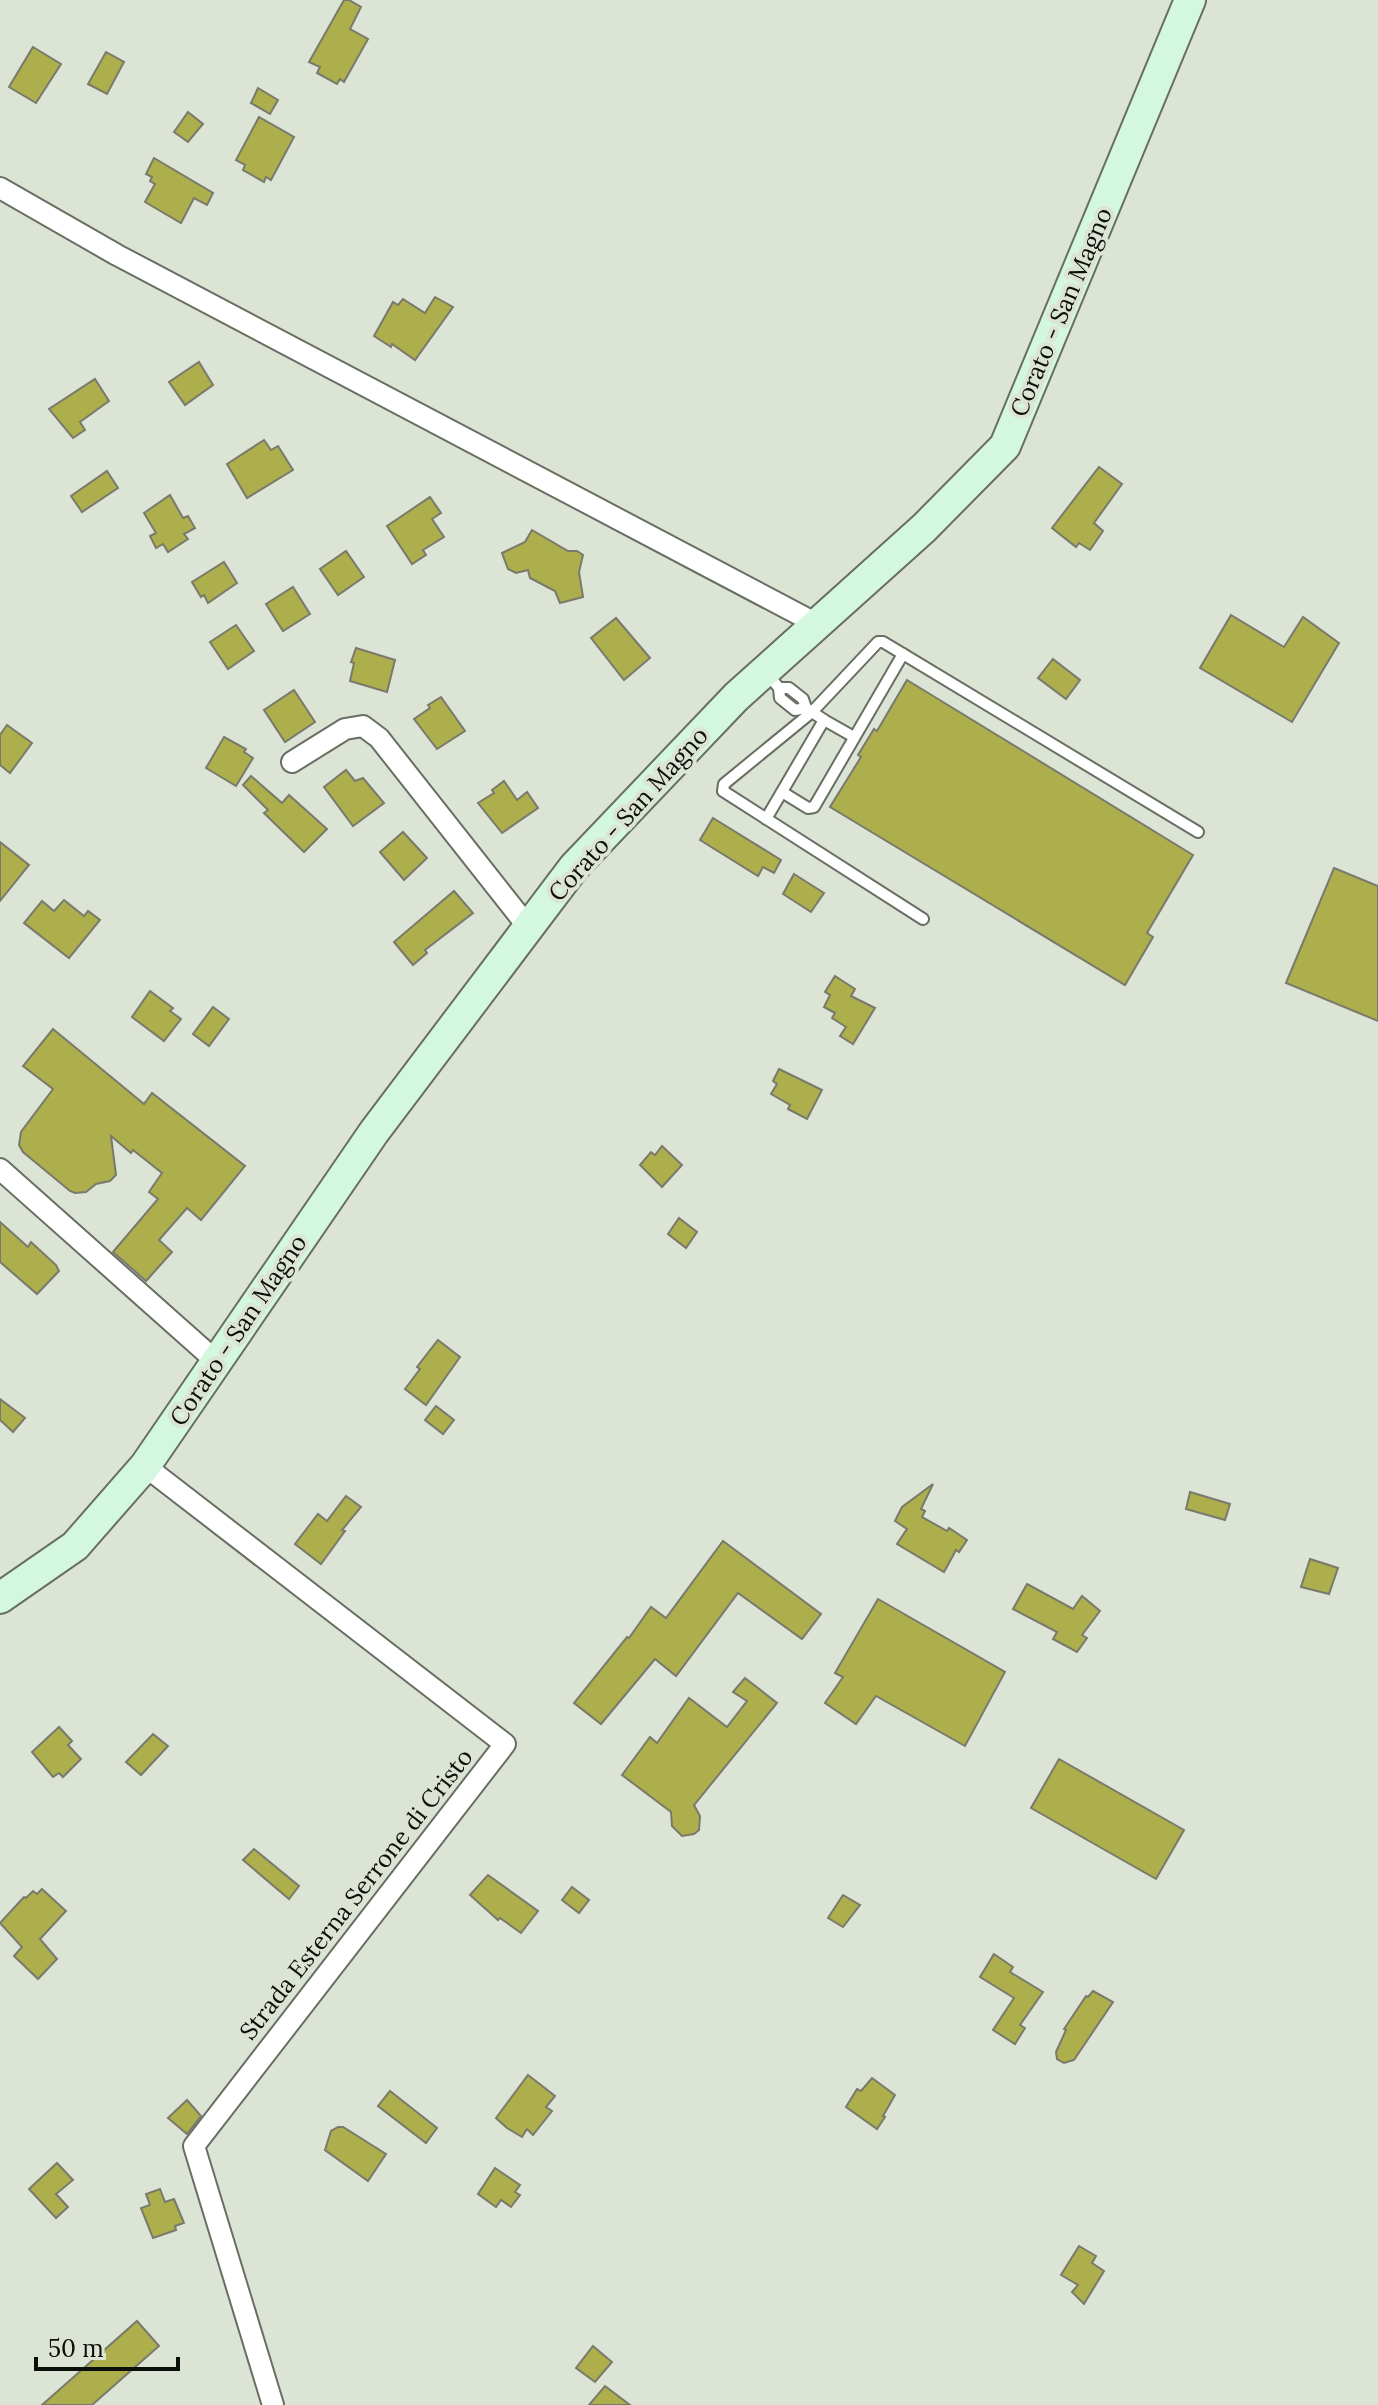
<svg xmlns="http://www.w3.org/2000/svg" width="1378" height="2405" font-family="Lora,serif">
	<style>
		.building { fill: #acaf4b; stroke: #797a6c; stroke-width: 2 }
		.lines { fill: none; stroke-linecap: round; stroke-linejoin: round }
		.lane-casing { stroke: #686f62; stroke-width: 14 }
		.street-casing { stroke: #686f62; stroke-width: 24 }
		.secondary-casing { stroke: #686f62; stroke-width: 34 }
		.lane { stroke: #fff; stroke-width: 10 }
		.street { stroke: #fff; stroke-width: 20 }
		.secondary { stroke: #d4f7df; stroke-width: 30 }
		.labels { text-anchor: middle; dominant-baseline: central; stroke-width: 8; stroke-linejoin: round; paint-order: stroke }
		.street-label { font-size: 24px; fill: #0b0e09; stroke: #dce4d6 }
	</style>
	<rect width="100%" height="100%" fill="#dce4d6"/>
	<g class="building">
		<polygon points="344,0 349,0 361,7 350,29 368,39 344,82 340,79 337,84 317,73 320,67 309,62"/>
		<polygon points="33,47 61,64 36,103 9,87"/>
		<polygon points="106,52 124,62 107,94 88,84"/>
		<polygon points="258,88 278,100 270,114 251,103"/>
		<polygon points="188,112 203,124 188,142 174,132"/>
		<polygon points="259,117 294,137 271,180 266,177 264,182 243,170 245,165 236,160"/>
		<polygon points="154,158 213,193 207,205 194,198 181,223 145,202 155,184 150,181 152,177 146,174"/>
		<polygon points="435,297 453,307 415,360 392,344 391,347 374,336 393,302 398,305 403,299 425,313"/>
		<polygon points="199,362 213,385 185,405 169,382"/>
		<polygon points="95,379 109,401 80,422 85,430 73,438 49,409"/>
		<polygon points="264,440 271,450 278,446 293,470 247,498 227,464"/>
		<polygon points="1099,467 1122,484 1094,523 1103,531 1090,550 1079,543 1076,547 1052,528"/>
		<polygon points="107,471 118,488 82,512 71,496"/>
		<polygon points="170,495 183,518 188,516 195,528 184,534 188,539 168,552 163,544 156,548 150,536 156,533 144,513"/>
		<polygon points="430,497 441,513 432,519 444,537 423,550 426,555 412,564 387,526"/>
		<polygon points="532,530 568,551 577,551 583,555 579,572 583,597 560,603 555,591 530,578 528,570 516,573 508,569 502,553 525,542"/>
		<polygon points="346,551 364,577 338,595 320,569"/>
		<polygon points="224,562 237,583 208,603 204,595 201,597 192,582"/>
		<polygon points="293,587 310,614 283,631 266,604"/>
		<polygon points="1231,615 1284,647 1303,617 1339,643 1292,722 1200,668"/>
		<polygon points="616,618 650,658 624,680 591,638"/>
		<polygon points="236,625 254,651 228,669 210,642"/>
		<polygon points="356,648 395,660 387,692 350,681 354,663 351,662"/>
		<polygon points="1053,659 1080,680 1066,699 1038,678"/>
		<polygon points="907,680 1193,855 1147,933 1153,937 1125,985 830,807 861,757 858,755 874,729 877,731"/>
		<polygon points="294,690 315,722 285,742 264,710"/>
		<polygon points="441,697 465,731 437,749 414,719 430,708 428,705"/>
		<polygon points="7,725 32,743 10,773 0,765 0,735"/>
		<polygon points="224,737 246,749 244,752 253,758 236,786 206,768"/>
		<polygon points="346,770 355,781 363,778 384,803 353,826 324,787"/>
		<polygon points="251,776 282,803 289,795 327,829 304,852 264,813 268,810 243,785"/>
		<polygon points="504,781 517,800 527,792 538,808 502,833 478,803 494,793 492,790"/>
		<polygon points="713,818 781,860 774,873 763,867 758,876 700,840"/>
		<polygon points="403,832 427,858 404,880 380,852"/>
		<polygon points="0,842 29,865 0,901"/>
		<polygon points="1334,868 1378,886 1378,1021 1286,983"/>
		<polygon points="794,874 824,893 811,912 783,894"/>
		<polygon points="454,891 473,913 425,950 427,953 413,965 394,942"/>
		<polygon points="64,900 84,916 88,911 100,920 69,958 24,923 42,901 54,911"/>
		<polygon points="835,976 855,989 851,996 875,1008 853,1044 840,1036 846,1027 832,1018 835,1013 824,1007 830,995 825,992"/>
		<polygon points="150,991 173,1008 170,1011 181,1019 164,1041 132,1017"/>
		<polygon points="213,1007 229,1019 209,1046 193,1034"/>
		<polygon points="53,1029 144,1104 152,1093 245,1166 201,1220 187,1208 159,1240 172,1252 146,1281 113,1252 158,1199 149,1192 162,1173 133,1150 131,1153 111,1136 116,1175 110,1181 96,1184 86,1192 75,1193 70,1191 23,1152 19,1145 21,1132 53,1089 23,1066"/>
		<polygon points="779,1069 822,1090 807,1119 788,1109 790,1105 771,1094 777,1084 773,1081"/>
		<polygon points="662,1146 682,1165 662,1187 640,1165 651,1152 655,1155"/>
		<polygon points="679,1218 697,1232 686,1248 668,1234"/>
		<polygon points="0,1222 28,1247 31,1242 56,1265 59,1271 37,1294 0,1262"/>
		<polygon points="438,1340 460,1357 426,1405 405,1389 420,1369 417,1367"/>
		<polygon points="0,1399 25,1418 13,1432 0,1420"/>
		<polygon points="436,1406 454,1420 443,1434 425,1420"/>
		<polygon points="933,1484 921,1509 925,1511 922,1517 947,1531 949,1528 967,1540 959,1552 956,1550 944,1572 897,1544 907,1529 895,1521 902,1507"/>
		<polygon points="1190,1492 1230,1504 1225,1520 1186,1509"/>
		<polygon points="346,1496 361,1507 342,1530 345,1531 321,1564 295,1544 318,1514 327,1521"/>
		<polygon points="723,1541 821,1614 802,1639 738,1593 676,1676 655,1659 601,1724 574,1703 627,1637 629,1638 651,1607 666,1618"/>
		<polygon points="1310,1559 1338,1568 1329,1594 1301,1587"/>
		<polygon points="1027,1584 1073,1609 1082,1596 1100,1611 1082,1635 1087,1638 1077,1652 1053,1639 1057,1632 1013,1609"/>
		<polygon points="878,1599 1005,1672 965,1746 876,1696 856,1724 825,1703 843,1677 835,1673"/>
		<polygon points="745,1678 777,1703 694,1805 700,1816 699,1830 694,1834 682,1836 672,1826 671,1812 622,1775 650,1737 657,1743 689,1698 727,1727 747,1701 733,1692"/>
		<polygon points="59,1727 72,1741 68,1745 81,1759 63,1777 59,1773 53,1777 32,1752"/>
		<polygon points="153,1734 168,1746 141,1775 126,1762"/>
		<polygon points="1059,1759 1184,1830 1156,1879 1031,1808"/>
		<polygon points="254,1849 299,1886 289,1899 243,1860"/>
		<polygon points="488,1875 538,1911 521,1933 500,1918 498,1920 470,1895"/>
		<polygon points="572,1887 589,1900 579,1913 562,1900"/>
		<polygon points="42,1889 66,1911 40,1939 57,1959 38,1979 14,1956 22,1947 0,1923 24,1897 26,1898 33,1891 37,1894"/>
		<polygon points="843,1895 860,1905 843,1927 828,1918"/>
		<polygon points="994,1954 1013,1967 1010,1972 1043,1992 1020,2025 1025,2028 1015,2044 993,2030 1014,1998 980,1977"/>
		<polygon points="1093,1991 1113,2002 1074,2060 1064,2063 1057,2059 1056,2052 1066,2030 1064,2029 1086,1996 1088,1997"/>
		<polygon points="528,2075 555,2096 546,2107 552,2111 533,2135 527,2129 522,2137 507,2128 496,2118"/>
		<polygon points="872,2078 895,2095 883,2116 885,2117 877,2129 846,2107 857,2089 861,2091"/>
		<polygon points="390,2091 437,2128 426,2143 378,2106"/>
		<polygon points="187,2100 201,2116 187,2134 168,2118"/>
		<polygon points="338,2127 343,2127 386,2154 368,2181 325,2150 331,2131"/>
		<polygon points="57,2163 73,2180 56,2194 68,2207 56,2218 29,2189"/>
		<polygon points="495,2168 520,2185 515,2192 520,2195 511,2207 501,2200 496,2207 478,2194"/>
		<polygon points="160,2189 165,2202 174,2199 184,2223 175,2226 176,2230 153,2238 141,2208 150,2205 146,2194"/>
		<polygon points="1079,2246 1096,2256 1092,2263 1104,2271 1084,2304 1072,2292 1078,2285 1061,2275"/>
		<polygon points="137,2321 159,2346 92,2405 42,2405"/>
		<polygon points="593,2346 612,2362 595,2382 576,2368"/>
		<polygon points="605,2386 630,2405 589,2405"/>
	</g>
	<g class="lines">
		<defs>
			<g id="lane">
				<polyline points="903,654 1198,832"/>
				<polyline points="766,672 779,688 780,698 795,710 806,708 812,712 878,642 883,642 903,654 814,807 808,808 782,792"/>
				<polyline points="779,688 789,688 803,699 806,708"/>
				<polyline points="824,720 854,737"/>
				<polyline points="766,819 824,720 812,712 724,784 723,791 923,919"/>
			</g>
			<g id="street">
				<polyline points="0,188 117,255 817,624"/>
				<polyline points="292,762 345,729 363,726 379,738 528,927"/>
				<polyline points="0,1169 217,1362"/>
				<polyline points="145,1466 505,1744 194,2146 273,2405"/>
			</g>
			<polyline id="secondary" points="0,1598 75,1546 145,1466 374,1132 574,867 736,697 924,528 1005,446 1190,0"/>
		</defs>
		<use href="#lane" class="lane-casing"/>
		<use href="#street" class="street-casing"/>
		<use href="#secondary" class="secondary-casing"/>
		<use href="#lane" class="lane"/>
		<use href="#street" class="street"/>
		<use href="#secondary" class="secondary"/>
	</g>
	<g class="labels">
		<g class="street-label">
			<text transform="translate(1061 312) rotate(-67)">Corato - San Magno</text>
			<text transform="translate(628 814) rotate(-48)">Corato - San Magno</text>
			<text transform="translate(238 1330) rotate(-56)">Corato - San Magno</text>
			<text transform="translate(356 1894) rotate(-52)">Strada Esterna Serrone di Cristo</text>
		</g>
	</g>
	<path d="M36 2357v12h142v-12" fill="none" stroke="#0b0e09" stroke-width="4"/>
	<text x="48" y="2357" font-size="24" fill="#0b0e09" stroke="#dce4d6" stroke-width="6" paint-order="stroke">50 m</text>
</svg>
